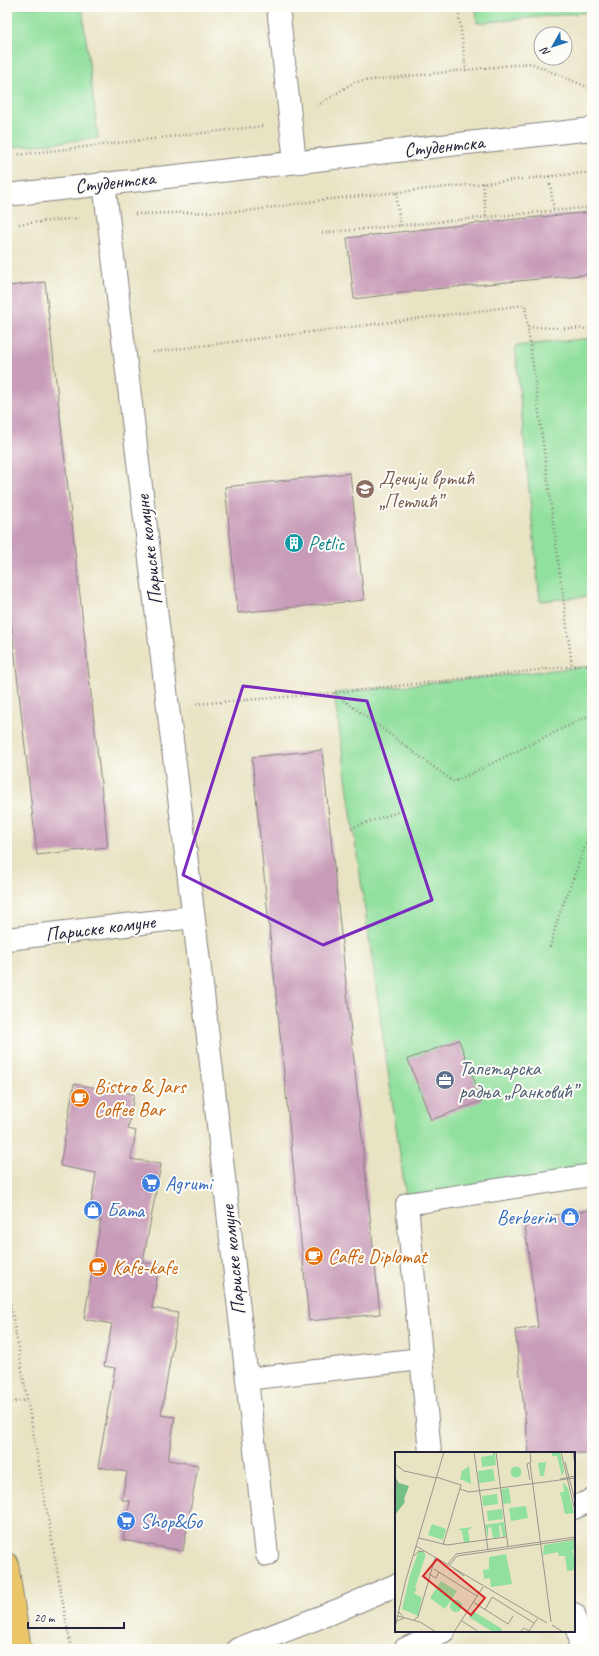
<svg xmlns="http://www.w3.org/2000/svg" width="599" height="1656" font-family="Caveat,sans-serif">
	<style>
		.green { fill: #92e09e; stroke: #5a816c }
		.building { fill: #c89bb8 }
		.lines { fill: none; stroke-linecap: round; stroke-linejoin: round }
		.minor-casing { stroke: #85827f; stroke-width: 24 }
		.major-casing { stroke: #85827f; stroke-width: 24 }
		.path { stroke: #85827f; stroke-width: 2.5; stroke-dasharray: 1 3; stroke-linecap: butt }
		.minor { stroke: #fff; stroke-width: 22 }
		.major { stroke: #ebc669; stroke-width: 22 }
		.marked { fill: none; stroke: #7b2cbf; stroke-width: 3; stroke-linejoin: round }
		.labels { text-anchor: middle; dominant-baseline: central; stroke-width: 4; stroke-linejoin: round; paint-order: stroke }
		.street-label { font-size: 20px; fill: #22223b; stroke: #fdfcf7 }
		.education-label { font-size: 20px; fill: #785e54; stroke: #fdfcf7; text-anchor: start }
		.culture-label { font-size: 20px; fill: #0d838f; stroke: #fdfcf7; text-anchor: start }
		.service-label { font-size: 20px; fill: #4e5e75; stroke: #fdfcf7; text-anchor: start }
		.food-label { font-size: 20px; fill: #c56008; stroke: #fdfcf7; text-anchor: start }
		.shop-label { font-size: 20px; fill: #366cbe; stroke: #fdfcf7; text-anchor: start }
		.inset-road { fill: none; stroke: #99968d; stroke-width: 1 }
		.view { fill: #d62828; fill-opacity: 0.15; stroke: #d62828; stroke-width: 2 }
		.inset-edge { fill: none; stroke: #22223b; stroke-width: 2 }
	</style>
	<rect width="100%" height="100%" fill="#fdfcf7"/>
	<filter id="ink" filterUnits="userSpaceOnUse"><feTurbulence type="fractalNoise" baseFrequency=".025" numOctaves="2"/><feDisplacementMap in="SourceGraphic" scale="8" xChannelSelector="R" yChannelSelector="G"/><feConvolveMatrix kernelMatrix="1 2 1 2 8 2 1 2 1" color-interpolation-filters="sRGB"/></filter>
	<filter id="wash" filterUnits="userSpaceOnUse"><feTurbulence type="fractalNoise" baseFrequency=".012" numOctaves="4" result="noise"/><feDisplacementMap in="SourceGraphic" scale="16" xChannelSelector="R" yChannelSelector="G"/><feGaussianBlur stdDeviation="0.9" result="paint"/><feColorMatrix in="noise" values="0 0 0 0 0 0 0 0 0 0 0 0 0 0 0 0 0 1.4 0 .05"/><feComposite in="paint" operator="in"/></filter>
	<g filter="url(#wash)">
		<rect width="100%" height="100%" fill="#e8e3c3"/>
		<g class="green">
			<polygon points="7,7 82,7 98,138 7,148"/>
			<polygon points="476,7 592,7 592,12 477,23"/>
			<polygon points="592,338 592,596 540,601 515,346"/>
			<polygon points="592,666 592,1180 407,1204 334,693"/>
		</g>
		<g id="blocks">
			<g class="building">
				<polygon points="592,212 592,274 434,289 354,299 347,238 487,222"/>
				<polygon points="45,282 108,847 37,855 7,585 7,286"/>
				<polygon points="350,473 364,600 238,613 225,487"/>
				<polygon points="322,750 380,1314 309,1321 252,757"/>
				<polygon points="459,1040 482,1101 431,1120 408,1059"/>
				<polygon points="74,1084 134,1094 128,1129 136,1131 131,1159 161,1164 143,1262 159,1265 152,1308 178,1313 161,1415 175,1417 168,1460 198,1465 183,1551 123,1540 130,1501 122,1500 127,1472 98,1467 115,1368 104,1366 112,1324 84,1319 101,1220 89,1217 96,1173 60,1166"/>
				<polygon points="592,1210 592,1453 529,1453 515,1330 538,1327 524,1219"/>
			</g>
		</g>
	</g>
	<g filter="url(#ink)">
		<use href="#blocks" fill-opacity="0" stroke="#85827f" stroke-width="1"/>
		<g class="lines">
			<defs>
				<g id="minor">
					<polyline points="278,7 295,162"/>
					<polyline points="104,183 204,1002 267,1555"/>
					<polyline points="7,195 592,129"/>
					<polyline points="7,939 193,917"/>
					<polyline points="247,1379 421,1359"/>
					<polyline points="430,1453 407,1204 592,1175"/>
					<polyline points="574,1508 592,1500"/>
					<polyline points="574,1614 581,1649"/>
					<polyline points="238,1649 336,1611 396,1585"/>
					<polyline points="405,1649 444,1631"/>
				</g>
				<polyline id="major" points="7,1564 20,1649"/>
			</defs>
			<use href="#minor" class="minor-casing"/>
			<use href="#major" class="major-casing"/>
			<g class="path">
				<polyline points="458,7 466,71"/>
				<polyline points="317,106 354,82 531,63 592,89"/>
				<polyline points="7,156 263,126"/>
				<polyline points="549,176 554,211"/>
				<polyline points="483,183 486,218"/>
				<polyline points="396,193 400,226"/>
				<polyline points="135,214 248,211 322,200 592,172"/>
				<polyline points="19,224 80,218"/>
				<polyline points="322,233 592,207"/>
				<polyline points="528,327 592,329"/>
				<polyline points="153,352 525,305 572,666"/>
				<polyline points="334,693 454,782 592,714"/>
				<polyline points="196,704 334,693 592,664"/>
				<polyline points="351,828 398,812"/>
				<polyline points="550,947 559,915 592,829"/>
				<polyline points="7,1284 71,1649"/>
				<polyline points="7,1403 27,1400"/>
			</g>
			<use href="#minor" class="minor"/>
			<use href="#major" class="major"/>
		</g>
	</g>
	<path class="marked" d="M243 686 367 701 432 900 323 945 183 875Z"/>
	<defs>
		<symbol id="school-disc" viewBox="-11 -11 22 22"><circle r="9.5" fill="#8d6e63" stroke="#fdfcf7"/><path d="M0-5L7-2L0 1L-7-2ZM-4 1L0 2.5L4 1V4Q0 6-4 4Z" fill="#fff"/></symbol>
		<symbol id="building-disc" viewBox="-11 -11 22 22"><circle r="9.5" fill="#0f9aa8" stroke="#fdfcf7"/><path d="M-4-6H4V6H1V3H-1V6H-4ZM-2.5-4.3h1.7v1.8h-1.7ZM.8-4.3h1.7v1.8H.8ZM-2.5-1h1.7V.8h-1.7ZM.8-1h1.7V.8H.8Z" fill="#fff"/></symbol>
		<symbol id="office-disc" viewBox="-11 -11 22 22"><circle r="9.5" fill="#5c6f8a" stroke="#fdfcf7"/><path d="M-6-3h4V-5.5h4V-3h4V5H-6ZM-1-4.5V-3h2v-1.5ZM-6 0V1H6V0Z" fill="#fff"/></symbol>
		<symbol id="cafe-disc" viewBox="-11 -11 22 22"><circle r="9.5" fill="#e8710a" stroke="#fdfcf7"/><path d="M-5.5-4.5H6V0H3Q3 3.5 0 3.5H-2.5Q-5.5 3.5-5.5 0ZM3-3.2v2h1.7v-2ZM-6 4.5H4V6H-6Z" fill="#fff"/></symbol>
		<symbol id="supermarket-disc" viewBox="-11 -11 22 22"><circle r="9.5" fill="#3f7fe0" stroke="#fdfcf7"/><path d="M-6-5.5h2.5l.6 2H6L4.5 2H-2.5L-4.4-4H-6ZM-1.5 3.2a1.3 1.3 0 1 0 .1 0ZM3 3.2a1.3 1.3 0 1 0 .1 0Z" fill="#fff"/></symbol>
		<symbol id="shop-disc" viewBox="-11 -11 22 22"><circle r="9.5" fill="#3f7fe0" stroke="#fdfcf7"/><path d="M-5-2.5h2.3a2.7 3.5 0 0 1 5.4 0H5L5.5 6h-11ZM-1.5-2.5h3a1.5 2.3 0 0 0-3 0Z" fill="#fff"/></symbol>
	</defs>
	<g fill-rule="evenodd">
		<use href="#school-disc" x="354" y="478" width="22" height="22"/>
		<use href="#building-disc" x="283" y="532" width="22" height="22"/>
		<use href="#office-disc" x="434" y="1069" width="22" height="22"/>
		<use href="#cafe-disc" x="69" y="1087" width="22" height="22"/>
		<use href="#supermarket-disc" x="140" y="1172" width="22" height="22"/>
		<use href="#shop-disc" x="82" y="1199" width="22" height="22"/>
		<use href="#shop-disc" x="559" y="1206" width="22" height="22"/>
		<use href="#cafe-disc" x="303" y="1245" width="22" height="22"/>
		<use href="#cafe-disc" x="87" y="1256" width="22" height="22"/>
		<use href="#supermarket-disc" x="115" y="1510" width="22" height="22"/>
	</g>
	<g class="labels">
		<g class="street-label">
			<text transform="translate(444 146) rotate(-6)">Студентска</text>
			<text transform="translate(115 182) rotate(-6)">Студентска</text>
			<text transform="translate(149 550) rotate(-97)">Париске комуне</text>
			<text transform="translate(100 928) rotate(-7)">Париске комуне</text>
			<text transform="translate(233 1260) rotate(-96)">Париске комуне</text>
		</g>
		<g class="education-label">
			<text x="379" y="478">Дечији вртић<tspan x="379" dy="23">„Петлић”</tspan></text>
		</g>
		<g class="culture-label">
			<text x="308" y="543">Petlic</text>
		</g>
		<g class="service-label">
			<text x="459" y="1068">Тапетарска<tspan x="459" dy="23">радња „Ранковић”</tspan></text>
		</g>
		<g class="food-label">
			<text x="94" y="1086">Bistro &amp; Jars<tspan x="94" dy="23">Coffee Bar</tspan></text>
			<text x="328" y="1256">Caffe Diplomat</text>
			<text x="112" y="1267">Kafe-kafe</text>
		</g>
		<g class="shop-label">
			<text x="165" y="1183">Agrumi</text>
			<text x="107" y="1210">Бата</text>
			<text x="556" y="1217" text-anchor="end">Berberin</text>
			<text x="140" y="1521">Shop&amp;Go</text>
		</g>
	</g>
	<g transform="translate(395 1452)">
		<rect width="180" height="180" fill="#e8e3c3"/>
		<path d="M98 0H100L101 13 87 15 86 5 98 3ZM157 0H165L169 19 167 24 162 4H157ZM151 10 149 24H145L143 11ZM74 14 76 32 65 27 67 19ZM115.5 20a5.5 5.5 0 1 1 11 0a5.5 5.5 0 1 1-11 0ZM98 17 100 29 84 31 83 19ZM168 30 173 36 179 61 170 62 165 40H169ZM114 36 116 51 108 52 106 37ZM102 42 103 52 88 54 87 44ZM131 54 133 66 116 69 114 56ZM107 57 108 67 93 69 92 59ZM109 70 111 84 108 85 106 74H104L105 85 98 86 96 75 93 76V87L90 73ZM37 72 51 77 48 88 33 83ZM78 75 73 78 75 90 69 91 67 79 63 77ZM180 88V98L177 99 180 104 179 118 172 119 170 104H164L163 100 148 103 149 93ZM24 98 31 102 20 136 22 137 19 141 27 146 23 164 7 157 15 123ZM111 102 117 132 96 135 95 126 89 127 88 118 94 117V105ZM46 129 62 139 50 157 35 146ZM55 154a6 6 0 1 1 12 0a6 6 0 1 1-12 0ZM78 159 107 177 106 180H98L74 165Z" fill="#92e09e"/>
		<path d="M0 25 4 31 14 34 9 47 10 50 0 63Z" fill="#75be85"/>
		<path class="inset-road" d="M79 0 93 98M101 0 113 95M135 0 136 10 132 12 135 28M166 0 180 59M178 0 180 13M170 10 180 49M135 11 156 170M0 12 9 19 41 26M41 25 66 33 48 93M165 27 180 24M0 28 2 30 0 40M65 37 74 40 180 26M24 86 52 93 111 85M21 94 152 171M19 104 24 99 29 100M53 112 61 102 180 85M55 113 62 104 180 87M39 117 82 144M59 117 69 124M34 122 41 126 44 120M78 150 113 172 118 164M90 158 97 145 139 171M3 164 25 170 41 180M19 168 23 165 40 106M2 169 9 166 4 160M67 169 84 180M157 173 168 180M0 176 10 131 49 0M126 179 129 176 136 180M134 179 142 167M59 180 88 135"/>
		<path class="view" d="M42 107 90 146 76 163 28 124Z"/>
		<rect width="180" height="180" class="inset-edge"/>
	</g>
	<rect width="599" height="1656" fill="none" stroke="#fdfcf7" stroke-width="24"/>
	<g transform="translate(553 46) rotate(231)"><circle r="19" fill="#fdfcf7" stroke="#a5a5ac"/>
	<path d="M0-3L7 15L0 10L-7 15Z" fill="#1f6fb2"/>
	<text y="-6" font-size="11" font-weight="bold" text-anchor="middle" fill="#22223b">N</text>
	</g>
	<path d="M28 1622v6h96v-6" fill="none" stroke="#22223b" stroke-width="2"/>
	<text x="34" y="1622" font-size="12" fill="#22223b" stroke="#fdfcf7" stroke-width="3" paint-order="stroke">20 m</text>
</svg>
